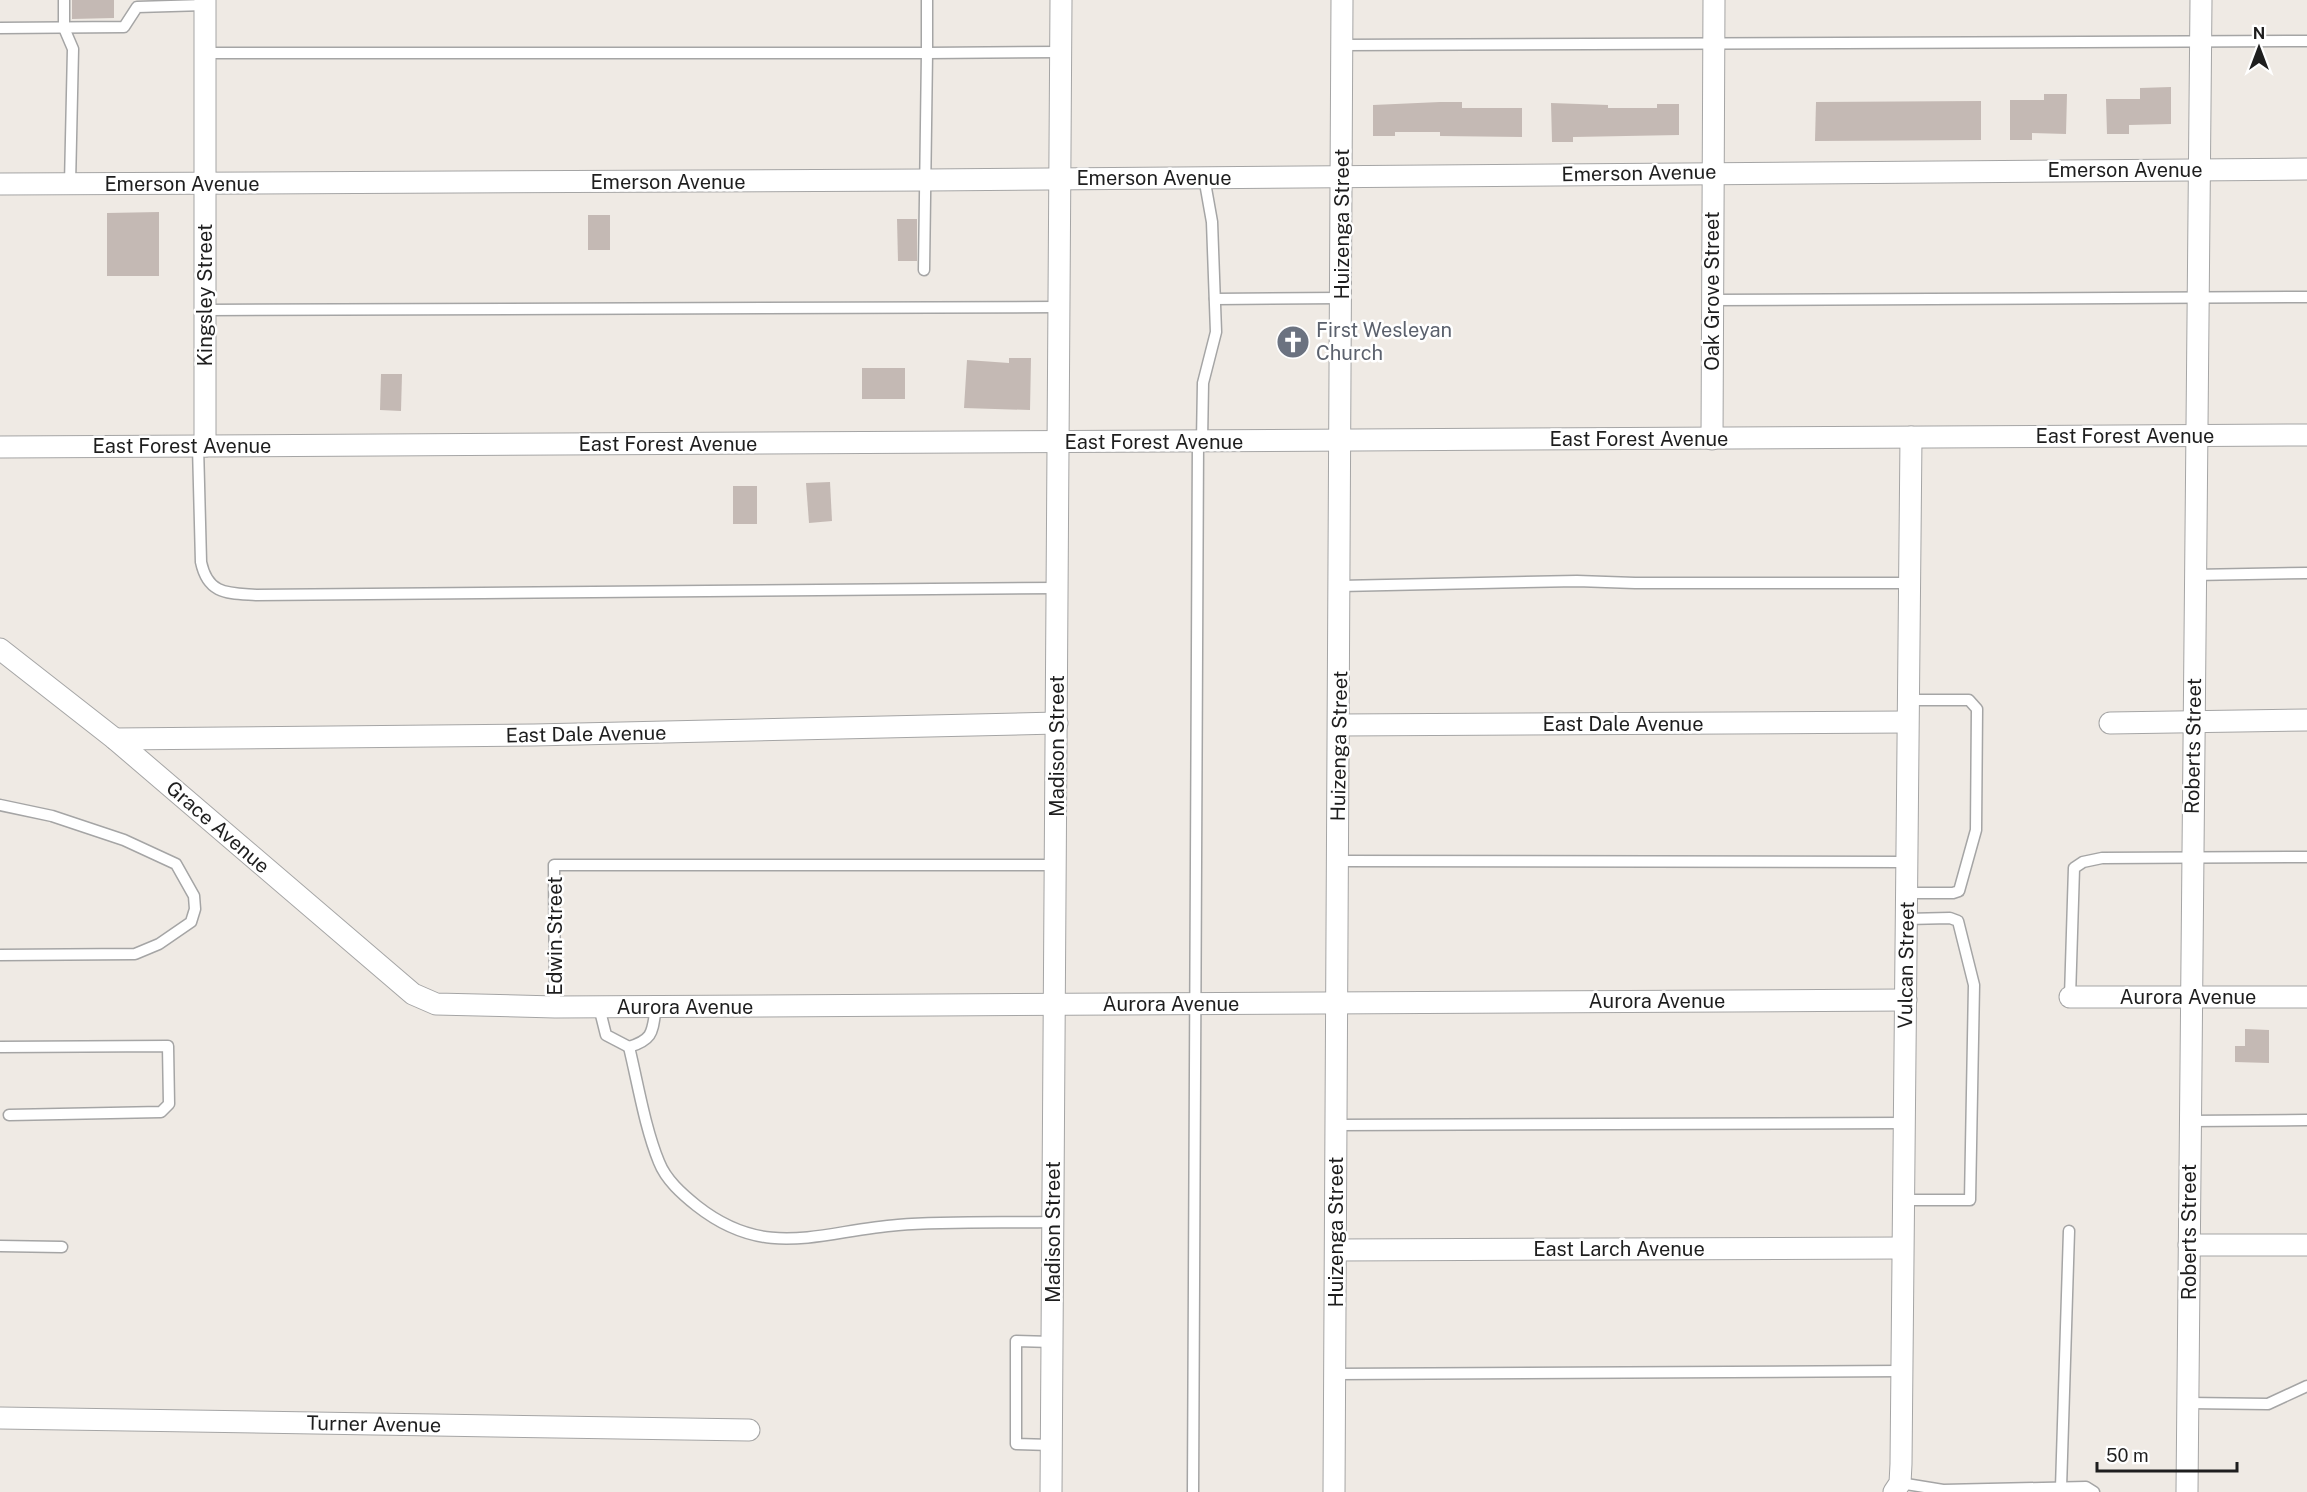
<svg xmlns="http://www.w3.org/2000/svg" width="2307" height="1492" font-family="'Public Sans',sans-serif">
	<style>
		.building { fill: #c4b9b4 }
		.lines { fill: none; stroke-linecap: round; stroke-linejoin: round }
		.lane-casing { stroke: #a5a5a5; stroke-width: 13 }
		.street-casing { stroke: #a5a5a5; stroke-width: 23 }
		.lane { stroke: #fff; stroke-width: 10 }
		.street { stroke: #fff; stroke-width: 21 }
		.labels { text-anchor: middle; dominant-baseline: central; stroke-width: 5; stroke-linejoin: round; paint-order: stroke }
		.street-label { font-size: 20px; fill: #1e1e1e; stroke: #fff }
		.worship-label { font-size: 20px; fill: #5b616d; stroke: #fff; text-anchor: start }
	</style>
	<rect width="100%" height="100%" fill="#efeae4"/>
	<g class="building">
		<polygon points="72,0 114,0 114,18 72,19"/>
		<polygon points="2171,87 2171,124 2129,125 2129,134 2107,134 2106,99 2140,99 2140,88"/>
		<polygon points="2044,94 2067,94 2066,134 2032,133 2032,140 2010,140 2010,100 2044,100"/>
		<polygon points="1981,101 1981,140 1815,141 1816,102"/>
		<polygon points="1440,102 1462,102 1462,108 1522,108 1522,137 1440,136 1440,132 1395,132 1395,136 1373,136 1373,105"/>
		<polygon points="1551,103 1608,105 1608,108 1657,108 1657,104 1679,104 1679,135 1573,137 1573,142 1552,142"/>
		<polygon points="159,212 159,276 107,276 107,213"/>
		<rect x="588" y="215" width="22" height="35"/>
		<polygon points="897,219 917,219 917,261 898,261"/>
		<polygon points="1009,358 1031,358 1030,410 964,408 967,360 1009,363"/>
		<rect x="862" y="368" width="43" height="31"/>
		<polygon points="381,374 402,374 401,411 380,410"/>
		<polygon points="830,482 832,521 809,523 806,483"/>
		<rect x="733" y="486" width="24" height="38"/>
		<polygon points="2245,1029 2269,1030 2269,1063 2235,1062 2235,1046 2245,1046"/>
	</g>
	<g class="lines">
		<defs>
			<g id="lane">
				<polyline points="64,0 64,28 73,49 70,184"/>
				<polyline points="927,0 927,53 1061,52"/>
				<polyline points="0,28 124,27 137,7 205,5"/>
				<polyline points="1342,45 2307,41"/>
				<polyline points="205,53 927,53 924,270"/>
				<polyline points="1215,299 1342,298"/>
				<polyline points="1712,300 2307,297"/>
				<polyline points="205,310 1059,307"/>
				<polyline points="1202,441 1203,383 1216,332 1212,222 1204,177"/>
				<path d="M198 446 201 562C208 595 228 593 256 595L1058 588"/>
				<polyline points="2194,575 2307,573"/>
				<polyline points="1340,586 1577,581 1635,583 1911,583"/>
				<polyline points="0,805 52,816 124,840 176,864 194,896 195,909 191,922 159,944 135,954 0,955"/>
				<polyline points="1338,861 1907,862"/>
				<polyline points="1907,893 1953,893 1959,891 1976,830 1977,709 1969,700 1908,700"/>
				<polyline points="2070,997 2074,868 2083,862 2102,858 2307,857"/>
				<polyline points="555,1007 554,865 1056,865"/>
				<polyline points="599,1007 606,1035 629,1047"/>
				<path d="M656 1007C652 1032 654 1039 629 1047 638 1084 645 1128 659 1162 666 1180 682 1194 697 1206 767 1261 820 1231 898 1225 949 1221 1001 1223 1053 1222"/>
				<polyline points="0,1047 168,1046 169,1104 161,1112 9,1115"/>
				<polyline points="2190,1121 2307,1120"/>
				<polyline points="1336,1125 1904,1123"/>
				<polyline points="1903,1200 1970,1200 1974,985 1958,921 1950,918 1906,919"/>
				<polyline points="0,1246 62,1247"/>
				<polyline points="1335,1374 1902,1371"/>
				<polyline points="2188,1403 2268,1404 2307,1386"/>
				<polyline points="1051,1445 1016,1444 1016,1341 1052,1342"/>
				<polyline points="1900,1483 1943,1490 2086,1487 2094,1492"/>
				<polyline points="2061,1488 2069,1231"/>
				<polyline points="1193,1492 1198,441"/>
			</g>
			<g id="street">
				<polyline points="0,184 927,180 2307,169"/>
				<polyline points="1712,439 1714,0"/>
				<polyline points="205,446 205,0"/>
				<polyline points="0,447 2307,435"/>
				<polyline points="0,649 115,739 413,994 436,1004 555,1007 1906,1000"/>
				<polyline points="2110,723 2307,720"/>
				<polyline points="1340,725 1907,722"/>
				<polyline points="115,739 534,735 1057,723"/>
				<polyline points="2070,997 2307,997"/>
				<polyline points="2189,1245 2307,1245"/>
				<polyline points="1336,1250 1902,1248"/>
				<polyline points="0,1418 749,1430"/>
				<polyline points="1051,1492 1061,0"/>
				<polyline points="1334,1492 1342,0"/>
				<polyline points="1894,1492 1900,1483 1901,1464 1911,437"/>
				<polyline points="2187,1492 2201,0"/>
			</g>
		</defs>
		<use href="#lane" class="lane-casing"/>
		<use href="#street" class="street-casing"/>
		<use href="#lane" class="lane"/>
		<use href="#street" class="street"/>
	</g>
	<defs>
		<symbol id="church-disc" viewBox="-11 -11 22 22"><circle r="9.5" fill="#6b7280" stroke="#fff"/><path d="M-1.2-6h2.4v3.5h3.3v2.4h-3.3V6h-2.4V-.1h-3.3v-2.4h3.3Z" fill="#fff"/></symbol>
	</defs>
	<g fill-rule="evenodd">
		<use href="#church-disc" x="1274" y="323" width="38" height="38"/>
	</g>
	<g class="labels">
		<g class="street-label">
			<text x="2125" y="170">Emerson Avenue</text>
			<text transform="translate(1639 173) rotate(-1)">Emerson Avenue</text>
			<text x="1154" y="178">Emerson Avenue</text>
			<text x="668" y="182">Emerson Avenue</text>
			<text x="182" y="184">Emerson Avenue</text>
			<text transform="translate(1342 224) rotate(-90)">Huizenga Street</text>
			<text transform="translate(1712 291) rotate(-90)">Oak Grove Street</text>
			<text transform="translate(205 295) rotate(-90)">Kingsley Street</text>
			<text x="2125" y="436">East Forest Avenue</text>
			<text x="1639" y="439">East Forest Avenue</text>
			<text x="1154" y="442">East Forest Avenue</text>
			<text x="668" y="444">East Forest Avenue</text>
			<text x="182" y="446">East Forest Avenue</text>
			<text x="1623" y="724">East Dale Avenue</text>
			<text transform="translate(586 734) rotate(-1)">East Dale Avenue</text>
			<text transform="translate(1057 746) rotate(-90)">Madison Street</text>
			<text transform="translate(1339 746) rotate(-89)">Huizenga Street</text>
			<text transform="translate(2193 746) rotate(-89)">Roberts Street</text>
			<text transform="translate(218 827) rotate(41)">Grace Avenue</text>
			<text transform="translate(555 936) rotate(-90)">Edwin Street</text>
			<text transform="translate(1906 965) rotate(-89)">Vulcan Street</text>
			<text x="2188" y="997">Aurora Avenue</text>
			<text x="1657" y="1001">Aurora Avenue</text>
			<text x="1171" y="1004">Aurora Avenue</text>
			<text x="685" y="1007">Aurora Avenue</text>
			<text transform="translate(1053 1232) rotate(-90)">Madison Street</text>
			<text transform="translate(1336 1232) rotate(-90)">Huizenga Street</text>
			<text transform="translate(2189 1232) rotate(-90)">Roberts Street</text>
			<text x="1619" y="1249">East Larch Avenue</text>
			<text transform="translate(374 1424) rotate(1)">Turner Avenue</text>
		</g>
		<g class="worship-label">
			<text x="1316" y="330">First Wesleyan<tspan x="1316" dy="23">Church</tspan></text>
		</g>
	</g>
	<g transform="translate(2259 48)" stroke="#ffffff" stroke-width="4.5" paint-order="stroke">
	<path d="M0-4.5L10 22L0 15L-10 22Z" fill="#1e1e1e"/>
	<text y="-9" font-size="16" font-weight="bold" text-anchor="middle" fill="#1e1e1e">N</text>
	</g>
	<path d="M2097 1462v9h140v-9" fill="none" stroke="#1e1e1e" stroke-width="3"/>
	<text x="2106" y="1462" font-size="18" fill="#1e1e1e" stroke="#ffffff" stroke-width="4.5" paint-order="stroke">50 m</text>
</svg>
